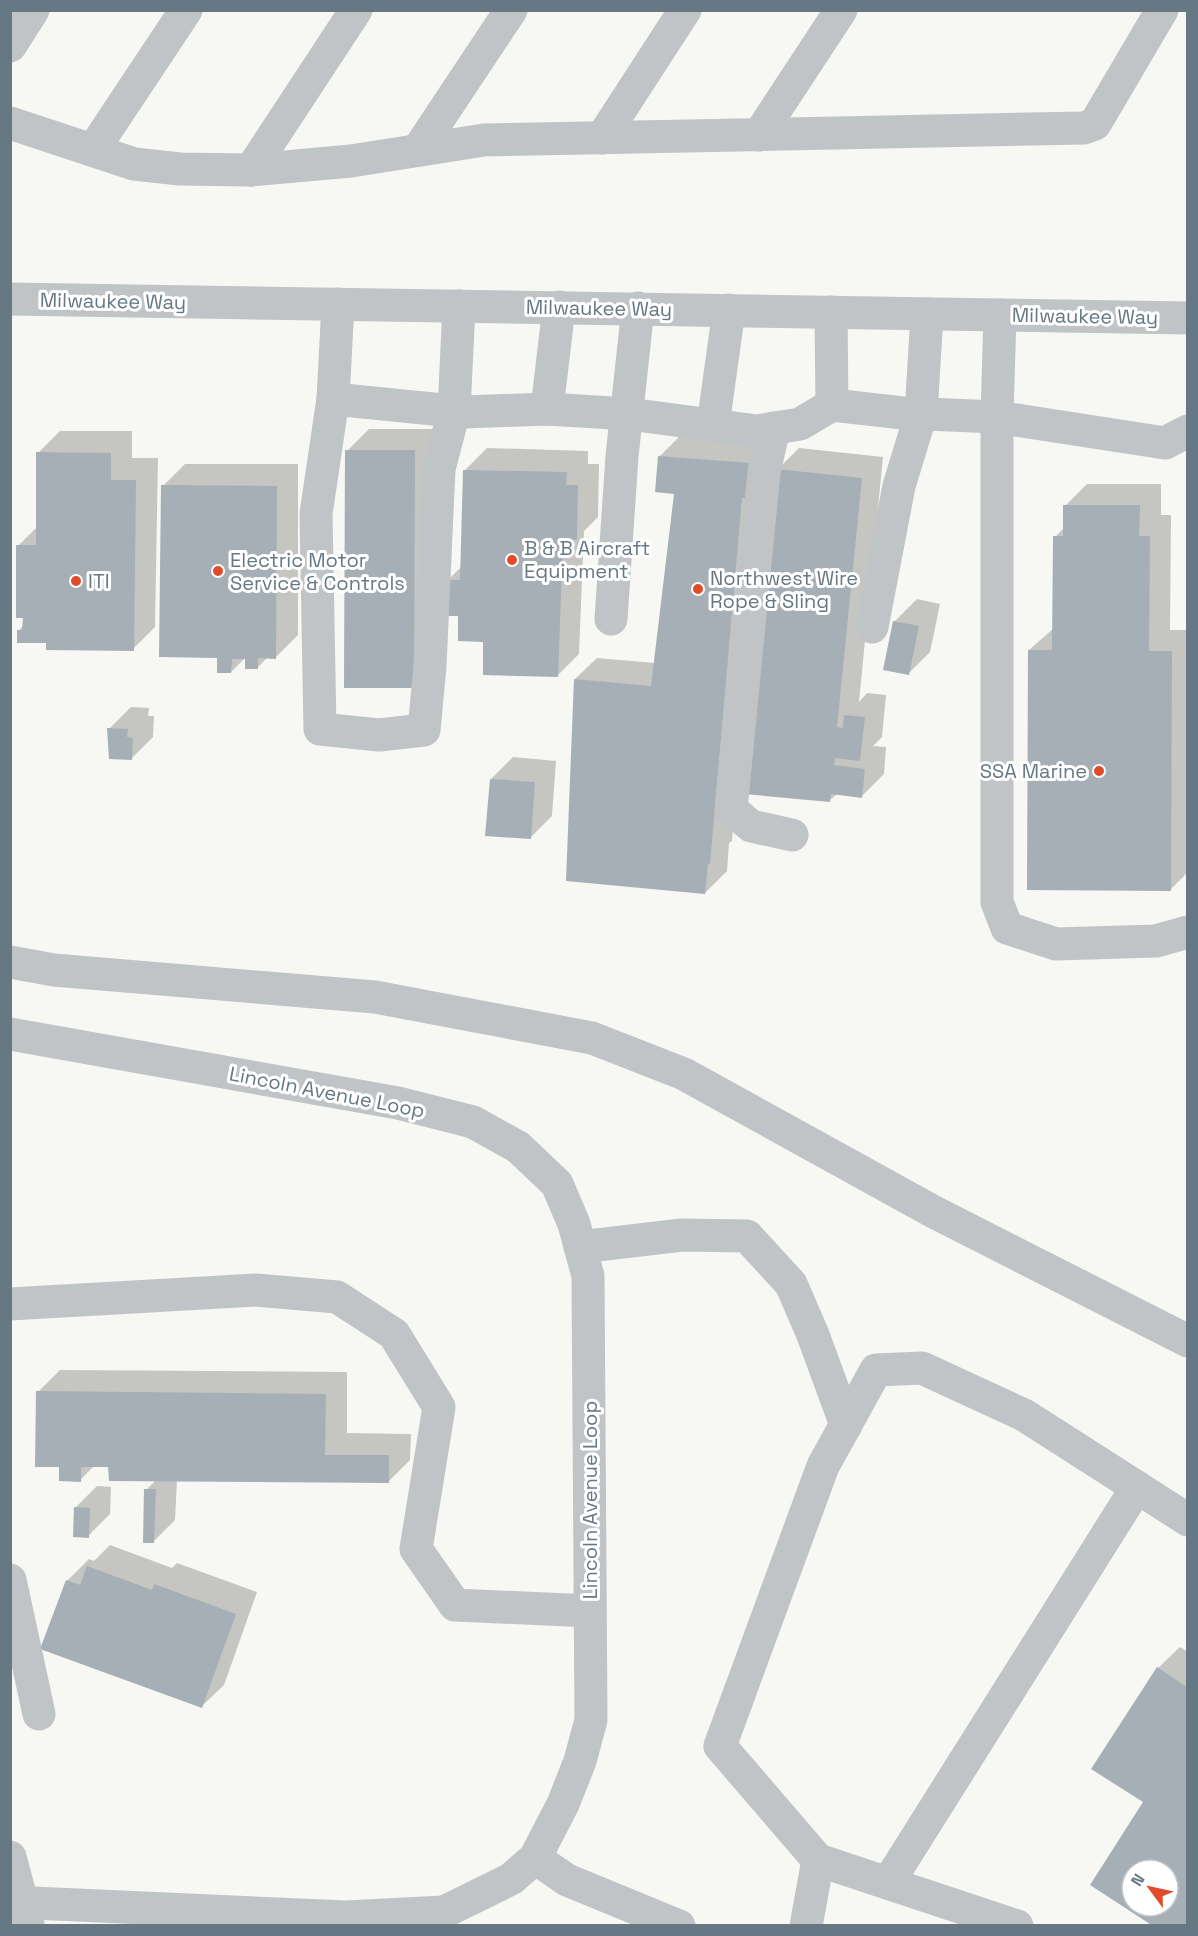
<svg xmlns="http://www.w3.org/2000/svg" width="1198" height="1936" font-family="'Space Grotesk',sans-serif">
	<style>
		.shadow { fill: #0003; fill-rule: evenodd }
		.building { fill: #a6afb5; fill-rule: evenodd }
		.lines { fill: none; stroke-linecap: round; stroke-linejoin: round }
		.minor { stroke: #c0c4c7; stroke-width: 33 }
		.poi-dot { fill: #e24b29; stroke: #fff; stroke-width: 2 }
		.labels { text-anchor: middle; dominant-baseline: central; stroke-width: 6; stroke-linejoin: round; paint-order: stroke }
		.street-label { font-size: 20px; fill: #667884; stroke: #fff }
		.poi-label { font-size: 20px; fill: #667884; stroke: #fff; text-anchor: start }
	</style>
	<rect width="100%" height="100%" fill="#f7f7f3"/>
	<g class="shadow">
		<polygon points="369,429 436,429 414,686 347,451"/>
		<polygon points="60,431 132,431 132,458 158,458 155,627 133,649 47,641 19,630 24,625 18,546 38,526 38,453"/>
		<polygon points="682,434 771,441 763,481 732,841 729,843 727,871 705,893 575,679 597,658 655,663 676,492 660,456"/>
		<polygon points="487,448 588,451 588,464 599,464 598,517 584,531 579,654 557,676 460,615 448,580 462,566 465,470"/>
		<polygon points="799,448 883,457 859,702 867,693 886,695 882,737 873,746 886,747 884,774 862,796 837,794 829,801 777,470"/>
		<polygon points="185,464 298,464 298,635 276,657 268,657 257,668 246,657 231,672 219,656 163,486"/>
		<polygon points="1087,484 1161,484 1161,515 1171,515 1170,630 1188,630 1188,872 1170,890 1029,650 1054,628 1055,537 1065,527 1065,506"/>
		<polygon points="917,599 940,604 930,652 908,674 885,669 895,621"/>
		<polygon points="131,707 149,708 148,716 154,716 153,737 131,759 109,729"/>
		<polygon points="513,757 556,761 552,816 530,838 491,779"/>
		<polygon points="60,1370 347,1372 347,1433 411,1434 410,1460 388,1482 177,1480 175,1520 153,1542 146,1490 156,1480 110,1466 94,1466 80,1480 60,1466 38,1392"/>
		<polygon points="97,1486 111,1487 110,1514 88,1536 75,1508"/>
		<polygon points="110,1545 172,1568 177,1563 257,1592 224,1685 202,1706 67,1581 89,1559 94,1561"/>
		<path d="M1180 1647 1188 1652V1926H1156L1092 1884 1145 1802 1158 1668ZM1132 1870H1168V1906H1132Z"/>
	</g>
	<g class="building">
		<polygon points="345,450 415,450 414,688 344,688"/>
		<polygon points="36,452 111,453 111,480 136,480 134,651 46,650 46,643 17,643 17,630 22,630 23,618 16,618 16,545 36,545"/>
		<polygon points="658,456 750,463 747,498 742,498 710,864 708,864 705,894 566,881 574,679 651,686 674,494 655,492"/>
		<polygon points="776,469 862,478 837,727 843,728 844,715 865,717 860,761 835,758 834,765 865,769 862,798 831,794 830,802 744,794"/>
		<polygon points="463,470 567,472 566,485 578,485 577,540 563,540 558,677 483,675 483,642 458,641 458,616 445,616 446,580 460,580"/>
		<polygon points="161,485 277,486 276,659 258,658 258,669 245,669 245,659 232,659 231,673 217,673 217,658 159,657"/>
		<polygon points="1063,505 1140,505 1139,536 1150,536 1149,651 1172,651 1171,891 1027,890 1028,650 1052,650 1053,536 1063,536"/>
		<polygon points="893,621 919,626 909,675 883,670"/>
		<polygon points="107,728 128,729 127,737 133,738 132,760 109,759"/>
		<polygon points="490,779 535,782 531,839 485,836"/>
		<polygon points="36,1391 326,1394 325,1455 389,1455 389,1483 109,1481 108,1467 81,1467 81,1482 59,1481 59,1467 35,1467"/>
		<polygon points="144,1489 156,1489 154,1543 143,1543"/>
		<polygon points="74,1507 90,1508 89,1538 73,1537"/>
		<polygon points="87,1566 152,1590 154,1584 236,1614 202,1708 40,1649 66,1580 80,1585"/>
		<path d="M1157 1667 1188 1688V1926H1153L1090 1885 1143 1802 1091 1769ZM1132 1870H1168V1906H1132Z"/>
	</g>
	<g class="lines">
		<g class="minor">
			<polyline points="10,46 33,10"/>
			<polyline points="10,123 134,164 180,169 251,170 351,161 484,140 1084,128 1095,124 1162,10"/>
			<polyline points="759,135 841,10"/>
			<polyline points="602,138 685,10"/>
			<polyline points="93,150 186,10"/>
			<polyline points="418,150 511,10"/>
			<polyline points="251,170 356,10"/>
			<polyline points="10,299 1188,318"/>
			<polyline points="338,304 333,399 316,514 320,729 379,735 424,730 430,666 439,469 454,411 459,306"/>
			<polyline points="831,312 832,405"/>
			<polyline points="1000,315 997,417 997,902 1007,928 1056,944 1156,941 1188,932"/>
			<polyline points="333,399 463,412 547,409 629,414 757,431 800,424 832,405 903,413 997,417 1165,443 1188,431"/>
			<polyline points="547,409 559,307"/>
			<polyline points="713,425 729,310"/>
			<polyline points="774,428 764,472 731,809 751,826 792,835"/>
			<polyline points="611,619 622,456 638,308"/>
			<polyline points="872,627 899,486 921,414 927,314"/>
			<polyline points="10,962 54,970 375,997 592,1038 684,1074 934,1212 1188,1341"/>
			<polyline points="10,1034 398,1103 473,1122 518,1147 557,1184 574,1224 588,1276 591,1720 580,1761 563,1804 535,1858 511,1879 444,1912 346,1917 10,1902"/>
			<polyline points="580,1247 682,1235 747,1236 791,1284 813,1335 846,1425"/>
			<polyline points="10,1304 256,1290 337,1297 394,1334 439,1407 416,1549 455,1605 590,1611"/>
			<polyline points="10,1580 39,1714"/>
			<polyline points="10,1857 28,1924"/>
			<polyline points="535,1858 567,1880 679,1926"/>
			<polyline points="888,1883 1137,1487"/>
			<polyline points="806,1926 818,1860"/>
			<polyline points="1017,1926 818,1860 720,1746 823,1466 876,1370 922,1368 1024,1415 1188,1520"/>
		</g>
	</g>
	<g class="poi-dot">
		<circle cx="512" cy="560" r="6"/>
		<circle cx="218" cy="571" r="6"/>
		<circle cx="76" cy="581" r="6"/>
		<circle cx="698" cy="589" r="6"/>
		<circle cx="1099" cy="771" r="6"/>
	</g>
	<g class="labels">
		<g class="street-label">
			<text transform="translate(113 301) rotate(1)">Milwaukee Way</text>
			<text transform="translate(599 308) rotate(1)">Milwaukee Way</text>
			<text transform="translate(1085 316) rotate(1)">Milwaukee Way</text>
			<text transform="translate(327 1092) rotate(11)">Lincoln Avenue Loop</text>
			<text transform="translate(590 1500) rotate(-90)">Lincoln Avenue Loop</text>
		</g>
		<g class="poi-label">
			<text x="524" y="548">B &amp; B Aircraft<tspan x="524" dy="23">Equipment</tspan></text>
			<text x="230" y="560">Electric Motor<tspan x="230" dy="23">Service &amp; Controls</tspan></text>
			<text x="710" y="578">Northwest Wire<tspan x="710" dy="23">Rope &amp; Sling</tspan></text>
			<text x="88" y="581">ITI</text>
			<text x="1087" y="771" text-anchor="end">SSA Marine</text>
		</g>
	</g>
	<rect width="1198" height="1936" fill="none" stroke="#667884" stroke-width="24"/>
	<g transform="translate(1150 1888) rotate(303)"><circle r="28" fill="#ffffff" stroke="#c2c9ce" stroke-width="1.5"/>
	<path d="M0-4.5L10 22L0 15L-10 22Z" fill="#e24b29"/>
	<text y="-9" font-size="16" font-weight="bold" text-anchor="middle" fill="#667884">N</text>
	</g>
</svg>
